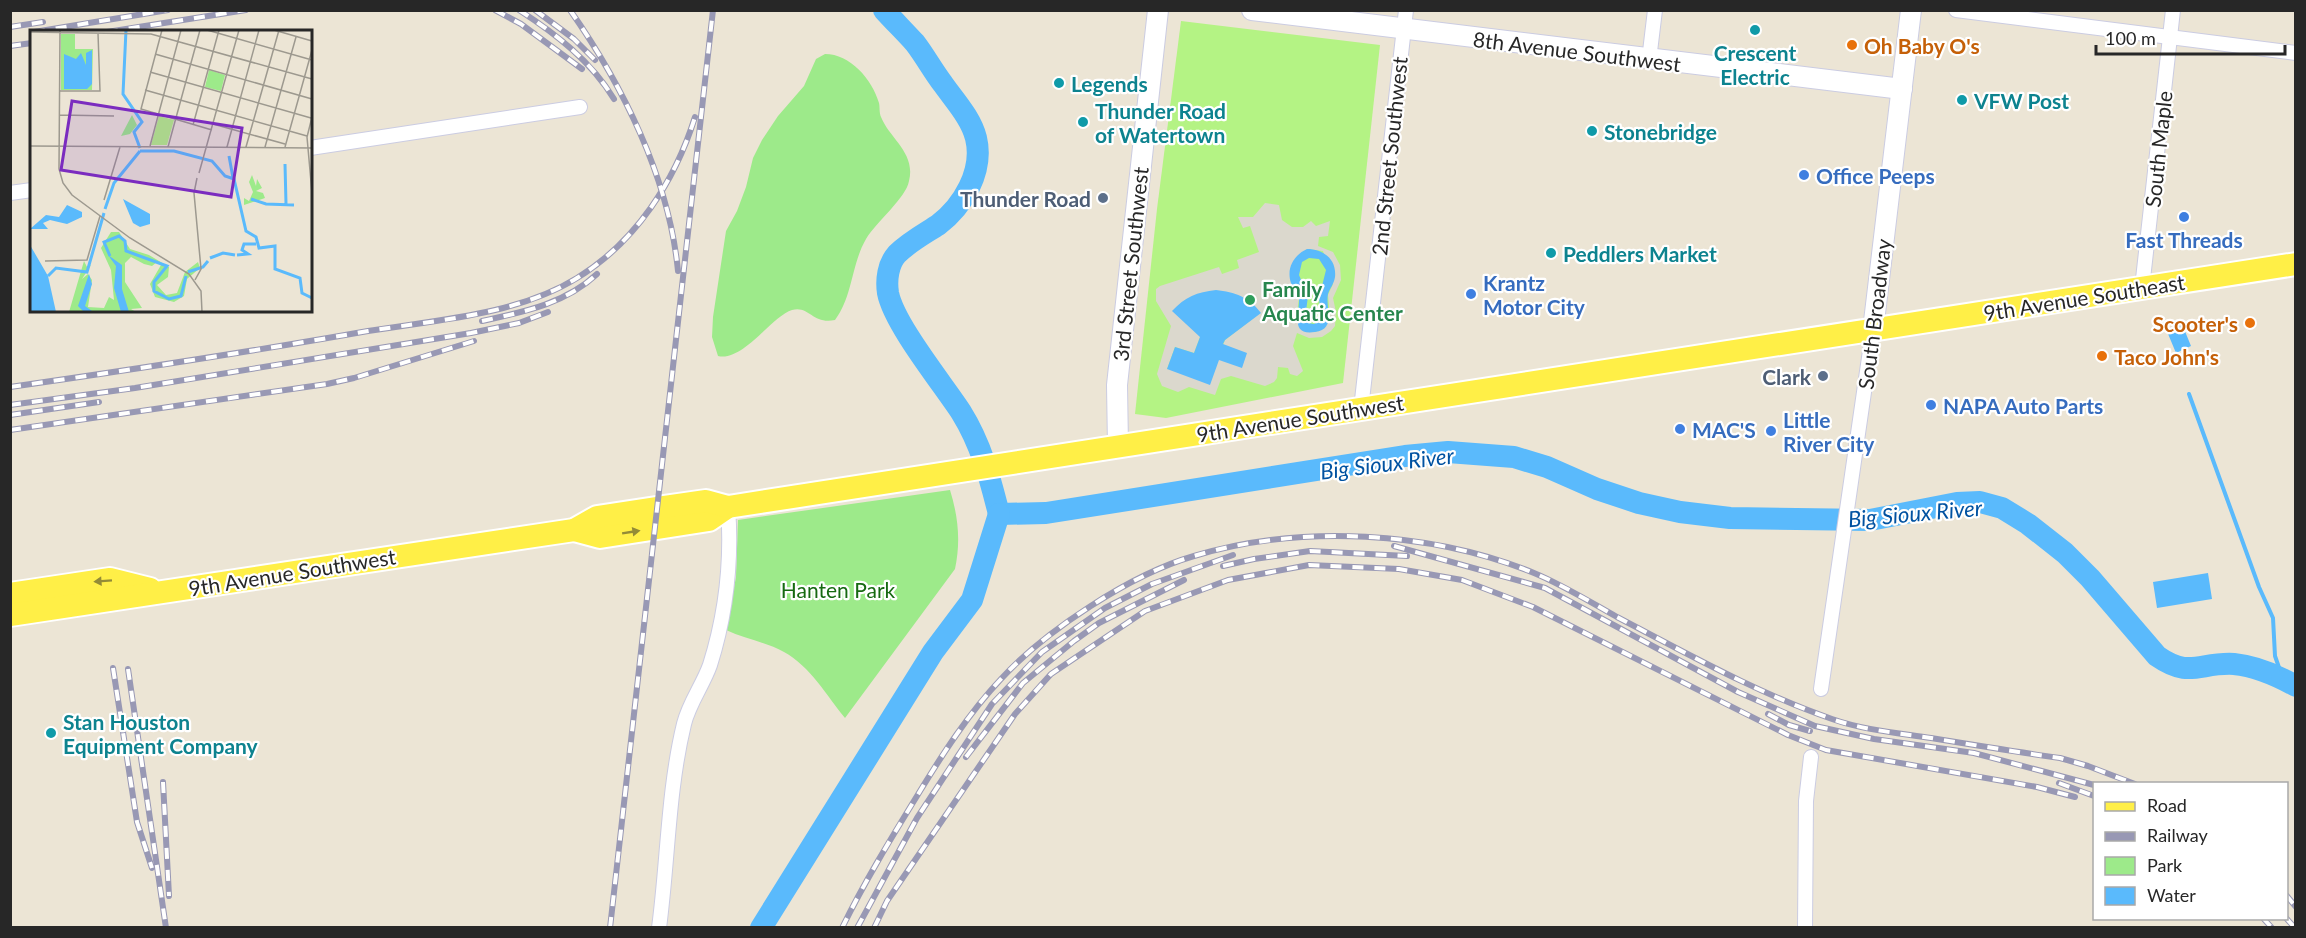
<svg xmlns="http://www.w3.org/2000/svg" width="2306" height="938" font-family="Lato,sans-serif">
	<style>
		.green { fill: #9dea8a }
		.pitch { fill: #b4f384 }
		.plaza { fill: #dbd8cd; fill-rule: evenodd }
		.water { fill: #5abafc; fill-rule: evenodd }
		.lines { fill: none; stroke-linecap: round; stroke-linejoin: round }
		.stream { stroke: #5abafc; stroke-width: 4 }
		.river { stroke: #5abafc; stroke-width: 22 }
		.street-casing { stroke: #cbcce2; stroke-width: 16 }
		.secondary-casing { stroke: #cbcce2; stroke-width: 22 }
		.primary-casing { stroke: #fff; stroke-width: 26 }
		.street { stroke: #fff; stroke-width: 14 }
		.secondary { stroke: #fff; stroke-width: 20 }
		.primary { stroke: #ffef47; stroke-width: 22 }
		.rail-casing { stroke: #9898b4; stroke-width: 6 }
		.rail { stroke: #fff; stroke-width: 4; stroke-dasharray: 11; stroke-linecap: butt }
		.oneway { fill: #938b37 }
		.culture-dot { fill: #0f9aa8; stroke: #fff; stroke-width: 2 }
		.food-dot { fill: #e8710a; stroke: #fff; stroke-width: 2 }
		.shop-dot { fill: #3f7fe0; stroke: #fff; stroke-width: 2 }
		.service-dot { fill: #5c6f8a; stroke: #fff; stroke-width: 2 }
		.leisure-dot { fill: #2e9e5b; stroke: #fff; stroke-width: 2 }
		.labels { text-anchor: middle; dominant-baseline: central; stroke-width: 4.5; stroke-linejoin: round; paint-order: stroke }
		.food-label { font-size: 21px; font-weight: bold; fill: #c56008; stroke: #fff; text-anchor: start }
		.street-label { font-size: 21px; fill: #272727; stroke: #fff }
		.culture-label { font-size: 21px; font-weight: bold; fill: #0d838f; stroke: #fff; text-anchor: start }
		.shop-label { font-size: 21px; font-weight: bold; fill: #366cbe; stroke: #fff; text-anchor: start }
		.service-label { font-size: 21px; font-weight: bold; fill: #4e5e75; stroke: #fff; text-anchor: end }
		.leisure-label { font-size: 21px; font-weight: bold; fill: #27864d; stroke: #fff; text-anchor: start }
		.park-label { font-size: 21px; fill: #166911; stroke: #fff }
		.water-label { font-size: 22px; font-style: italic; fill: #0052a1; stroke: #fff }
		.inset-river { fill: none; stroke: #5abafc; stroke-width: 3 }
		.inset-road { fill: none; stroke: #9d998f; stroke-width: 1.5 }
		.view { fill: #7b2cbf; fill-opacity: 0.15; stroke: #7b2cbf; stroke-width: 3 }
		.inset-edge { fill: none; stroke: #272727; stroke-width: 3 }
	</style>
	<rect width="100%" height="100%" fill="#ece5d5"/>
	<g class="green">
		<path d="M825 54C850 54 872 79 879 103 880 107 879 112 881 117 890 139 916 153 909 181 906 198 877 221 866 239 851 265 853 296 835 320 813 325 809 305 792 310 772 316 743 362 718 356L712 337 713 317 726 231 737 211 746 187 753 158 762 140 778 116 804 86 816 59Z"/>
		<path d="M950 490C958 516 961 541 955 569L845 718C827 696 810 666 784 652 766 642 745 639 726 630L736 577 738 520Z"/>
	</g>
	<polygon class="pitch" points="1181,21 1380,45 1343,383 1166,418 1135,414 1157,209"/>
	<path class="plaza" d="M1265 203 1279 205 1282 220 1292 227H1303L1311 221 1316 226 1330 221 1328 236 1319 237 1318 246 1333 252 1340 265 1341 280 1333 298 1336 312 1335 326 1331 331 1322 337 1309 338 1297 333 1293 346 1303 371 1297 376 1290 374 1288 368 1278 367 1277 378 1274 382 1265 386 1231 376 1221 379 1215 395 1189 387 1178 392 1162 386 1157 374 1171 326 1156 301V289L1160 286 1219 267 1222 274 1239 268 1237 260 1259 252 1250 226 1243 228 1238 217H1253ZM1307 249 1323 251 1333 284 1328 295 1330 316 1316 332 1305 331 1296 321 1299 297 1290 276V271ZM1260 313 1225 340 1223 345 1167 369 1175 347 1194 353 1200 337Z"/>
	<g class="water">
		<path d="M1307 249C1323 249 1337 259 1335 277 1334 284 1330 288 1328 294 1325 308 1337 329 1315 332 1289 336 1300 312 1299 299 1299 292 1294 289 1291 283 1286 268 1294 255 1307 249ZM1309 258 1319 259 1326 270 1319 298 1321 319 1314 324 1308 323 1305 319 1308 296 1299 275 1302 262Z"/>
		<path d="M1216 290C1235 292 1249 297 1261 313L1225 340 1223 344 1247 353 1242 368 1219 360 1210 385 1167 369 1175 347 1194 353 1200 337 1172 311C1185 297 1197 292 1216 290Z"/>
		<polygon points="2180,319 2191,346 2176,353 2166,329 2173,329 2175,323"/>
		<polygon points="2208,573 2212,599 2157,608 2153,582"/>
	</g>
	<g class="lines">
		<polyline class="stream" points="2189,394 2259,587 2273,618 2275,656 2283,679"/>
		<g class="river">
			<path d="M884 10C894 21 905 32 915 43 925 56 933 71 943 84 955 101 971 118 976 138 984 171 963 206 938 225 924 234 909 242 897 254 888 264 886 280 888 293 894 324 942 383 961 412 981 444 990 478 999 514"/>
			<path d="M999 514 1046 513 1405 456 1448 452 1514 457 1547 467 1597 489 1639 503 1680 512 1730 518 1870 520 1957 503 1980 502 2002 508 2028 524 2065 553 2090 578 2157 656C2190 679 2199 662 2234 664 2254 666 2278 676 2296 686"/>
			<polyline points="761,928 933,652 972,600 999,514"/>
		</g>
		<defs>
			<g id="street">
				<polyline points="1956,10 2296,53"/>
				<polyline points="1649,60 1655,10"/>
				<polyline points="310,148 580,107"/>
				<polyline points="10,193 32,190"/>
				<polyline points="2142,288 2173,10"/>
				<polyline points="1361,409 1406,10"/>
				<polyline points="1821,689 1873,330"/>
				<path d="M659 928C668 860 668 790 684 724 689 703 703 685 710 665 726 614 732 560 728 507"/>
				<polyline points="1805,928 1806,801 1811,757"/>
			</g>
			<g id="secondary">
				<polyline points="1252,10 1902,89"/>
				<polyline points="1873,330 1911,10"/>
				<polyline points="1118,446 1117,385 1158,10"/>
			</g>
			<g id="primary">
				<polyline points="574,530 600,537 709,520 728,507"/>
				<polyline points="10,594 110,579 150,589"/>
				<polyline points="10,615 574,530 597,517 656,508 706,501 728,507 2296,264"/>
			</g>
		</defs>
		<use href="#street" class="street-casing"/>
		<use href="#secondary" class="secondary-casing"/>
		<use href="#primary" class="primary-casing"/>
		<use href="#street" class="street"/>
		<use href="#secondary" class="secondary"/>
		<use href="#primary" class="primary"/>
		<defs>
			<g id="rail">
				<polyline points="495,10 521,24 582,69"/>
				<path d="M519 10C556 34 591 61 614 99"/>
				<polyline points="535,10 574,39 595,60"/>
				<path d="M570 10C623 86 669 178 678 271"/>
				<polyline points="10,27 43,22"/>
				<polyline points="34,32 168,10"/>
				<polyline points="107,32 246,10"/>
				<polyline points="10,46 32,43"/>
				<path d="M482 321C523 312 565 304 597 274"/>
				<path d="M10 387C130 370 249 352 368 331 437 320 517 315 577 278 636 242 675 181 695 117"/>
				<polyline points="10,405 135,388 471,333 519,323 548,312"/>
				<polyline points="10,415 99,402"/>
				<polyline points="10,430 327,384 354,378 474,341"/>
				<polyline points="1394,546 1545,588 1738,692 1815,726 1874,739 1974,753 2094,785"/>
				<polyline points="1223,566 1254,559 1310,551 1407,556"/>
				<polyline points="113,668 137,822 152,868"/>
				<polyline points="128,669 166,928"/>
				<polyline points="1768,714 1789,725 1810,731"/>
				<polyline points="966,757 1023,683 1074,641 1099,623 1184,580"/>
				<polyline points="163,782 169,896"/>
				<polyline points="2059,783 2094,796"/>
				<polyline points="2286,895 2296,907"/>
				<polyline points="2263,918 2272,928"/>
				<polyline points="2286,918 2295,928"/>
				<polyline points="610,928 713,10"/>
				<path d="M842 928C865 881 890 840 917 796 942 755 968 714 1001 679 1045 631 1131 574 1194 556 1301 524 1431 531 1534 573 1563 585 1590 602 1617 617 1688 654 1757 693 1832 719 1863 730 1898 733 1931 738 1974 745 2017 752 2060 758L2088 766 2135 784"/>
				<polyline points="857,928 917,818 992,704 1042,652 1105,608 1152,584 1233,555"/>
				<polyline points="874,928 887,901 1015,714 1051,674 1145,611 1228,580 1309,565 1399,569 1462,580 1533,607 1788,735 1826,750 2037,787 2075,797"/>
			</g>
		</defs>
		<use href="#rail" class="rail-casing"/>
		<use href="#rail" class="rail"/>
	</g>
	<defs><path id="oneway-solid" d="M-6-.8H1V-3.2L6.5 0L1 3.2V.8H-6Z" transform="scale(1.5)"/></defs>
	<g class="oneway">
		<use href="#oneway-solid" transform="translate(631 532) rotate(-9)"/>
		<use href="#oneway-solid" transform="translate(103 581) rotate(176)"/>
	</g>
	<g class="culture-dot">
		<circle cx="1755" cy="30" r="6"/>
		<circle cx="1059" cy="83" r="6"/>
		<circle cx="1962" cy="100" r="6"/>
		<circle cx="1083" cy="122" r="6"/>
		<circle cx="1592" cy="131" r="6"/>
		<circle cx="1551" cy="253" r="6"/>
		<circle cx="51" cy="733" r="6"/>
	</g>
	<g class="food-dot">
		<circle cx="1852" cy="45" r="6"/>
		<circle cx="2250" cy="323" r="6"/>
		<circle cx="2102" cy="356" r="6"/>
	</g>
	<g class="shop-dot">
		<circle cx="1804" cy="175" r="6"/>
		<circle cx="2184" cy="217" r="6"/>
		<circle cx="1471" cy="294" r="6"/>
		<circle cx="1931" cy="405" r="6"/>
		<circle cx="1680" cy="429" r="6"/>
		<circle cx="1771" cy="431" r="6"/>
	</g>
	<g class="service-dot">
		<circle cx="1103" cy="198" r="6"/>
		<circle cx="1823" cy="376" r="6"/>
	</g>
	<circle class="leisure-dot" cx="1250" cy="300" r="6"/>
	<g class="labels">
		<g class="food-label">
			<text x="1864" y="45">Oh Baby O's</text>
			<text x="2238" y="323" text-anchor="end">Scooter's</text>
			<text x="2114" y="356">Taco John's</text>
		</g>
		<g class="street-label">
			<text transform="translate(1577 51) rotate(7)">8th Avenue Southwest</text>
			<text transform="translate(2158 149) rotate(-84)">South Maple</text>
			<text transform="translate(1389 156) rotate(-84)">2nd Street Southwest</text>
			<text transform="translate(1130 264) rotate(-84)">3rd Street Southwest</text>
			<text transform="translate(2084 297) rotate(-9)">9th Avenue Southeast</text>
			<text transform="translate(1874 314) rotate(-83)">South Broadway</text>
			<text transform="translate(1300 418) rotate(-9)">9th Avenue Southwest</text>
			<text transform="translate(292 572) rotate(-9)">9th Avenue Southwest</text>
		</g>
		<g class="culture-label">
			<text x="1755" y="52" text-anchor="middle">Crescent<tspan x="1755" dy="24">Electric</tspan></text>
			<text x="1071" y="83">Legends</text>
			<text x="1974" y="100">VFW Post</text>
			<text x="1095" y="110">Thunder Road<tspan x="1095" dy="24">of Watertown</tspan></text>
			<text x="1604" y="131">Stonebridge</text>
			<text x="1563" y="253">Peddlers Market</text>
			<text x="63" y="721">Stan Houston<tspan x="63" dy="24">Equipment Company</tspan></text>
		</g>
		<g class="shop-label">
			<text x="1816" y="175">Office Peeps</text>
			<text x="2184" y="239" text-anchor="middle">Fast Threads</text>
			<text x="1483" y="282">Krantz<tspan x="1483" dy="24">Motor City</tspan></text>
			<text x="1943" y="405">NAPA Auto Parts</text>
			<text x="1783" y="419">Little<tspan x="1783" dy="24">River City</tspan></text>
			<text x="1692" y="429">MAC'S</text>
		</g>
		<g class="service-label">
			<text x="1091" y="198">Thunder Road</text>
			<text x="1811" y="376">Clark</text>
		</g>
		<g class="leisure-label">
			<text x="1262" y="288">Family<tspan x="1262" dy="24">Aquatic Center</tspan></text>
		</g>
		<g class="park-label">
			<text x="838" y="589">Hanten Park</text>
		</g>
		<g class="water-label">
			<text transform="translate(1387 463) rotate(-7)">Big Sioux River</text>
			<text transform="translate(1915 513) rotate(-5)">Big Sioux River</text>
		</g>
	</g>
	<g transform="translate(30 30)">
		<rect width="282" height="282" fill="#ece5d5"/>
		<path d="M31 4H45V19H63L62 60H31ZM179 40 195 45 191 61 175 57ZM102 85 107 95 100 104 91 106ZM222 145 226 156 227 149 232 158 226 161 233 163 235 168 214 175V168L219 171 223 162 219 152ZM81 202H89L100 219 119 225 139 237 138 247 127 255 136 265 147 263 155 242 168 232 170 238 157 249 154 266 144 272 125 267 120 254 131 235 127 232 122 236 114 234 101 227 95 233V252L112 278 101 279 106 282H39L54 231 57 237 61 235 52 249 58 244 62 250 58 277 74 278 79 267 84 270 81 240 71 218Z" fill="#9dea8a"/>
		<path d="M129 86 144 90 137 115H121Z" fill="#b4f384"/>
		<path d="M62 20V54L57 59H34V24L46 29 51 23 56 35V23ZM93 169 120 184V194L110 197 103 193ZM37 175 52 182V187L37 194 20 190 13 193 18 199H0L16 185 29 187ZM0 215 18 246 26 282H0ZM78 225 92 235V259L99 282H91L84 258 86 236ZM59 244 62 254 55 276 62 281 83 282H54L48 276Z" fill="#5abafc"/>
		<path class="inset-river" d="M96 0 93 64 112 92 104 102 110 118M110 121H144L182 131 195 146 204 149 216 201 226 207 229 218 245 216V239L270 248 272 263 282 268M199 126 203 148M255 134 256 174M221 169 236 174 264 175M75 179 84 153 110 121M207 225 218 224 212 220 214 214H226M80 226 74 212 89 206 95 211 96 221 137 236 124 252V261L139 269 151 266 156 246M180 228 193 223 205 225M158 242 173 237 178 231M18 246 26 238 57 242 74 183"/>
		<path class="inset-road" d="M30 0 29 139 33 153 42 165 100 208 159 244 171 261 172 282M132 0 111 79 182 100M177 0 282 30M244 0 282 11M0 2 121 4 282 49M125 24 282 69M120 42 281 88M115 60 277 106M30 61H70L68 3M30 85 84 86M282 87 277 107 282 163M183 94 255 114M163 95 189 0M0 116 282 118M120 116 151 0M138 117 170 0M197 117 229 0M216 117 249 0M235 117 266 7M255 117 282 20M169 143 209 0M74 170 90 117M15 231 57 230 70 186M165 250 171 239 164 163 167 148"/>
		<path class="view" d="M42 71 212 98 201 167 31 140Z"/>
		<rect width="282" height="282" class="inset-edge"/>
	</g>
	<rect width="2306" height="938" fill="none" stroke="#272727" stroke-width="24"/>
	<rect x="2093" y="782" width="195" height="138" fill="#ffffff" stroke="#a9a9a9" stroke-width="1.5"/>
	<rect x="2105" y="802" width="30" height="9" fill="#ffef47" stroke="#a9a9a9" stroke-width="1.5"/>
	<text x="2147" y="812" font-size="18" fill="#272727">Road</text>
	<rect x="2105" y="832" width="30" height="9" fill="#9898b4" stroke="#a9a9a9" stroke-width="1.5"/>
	<text x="2147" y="842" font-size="18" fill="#272727">Railway</text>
	<rect x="2105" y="857" width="30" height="18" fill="#9dea8a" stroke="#a9a9a9" stroke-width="1.5"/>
	<text x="2147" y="872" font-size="18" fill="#272727">Park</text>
	<rect x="2105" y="887" width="30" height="18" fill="#5abafc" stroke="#a9a9a9" stroke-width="1.5"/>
	<text x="2147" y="902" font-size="18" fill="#272727">Water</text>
	<path d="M2096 45v9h189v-9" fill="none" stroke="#272727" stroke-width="3"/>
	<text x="2105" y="45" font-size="18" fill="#272727" stroke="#ffffff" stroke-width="4.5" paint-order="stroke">100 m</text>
</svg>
